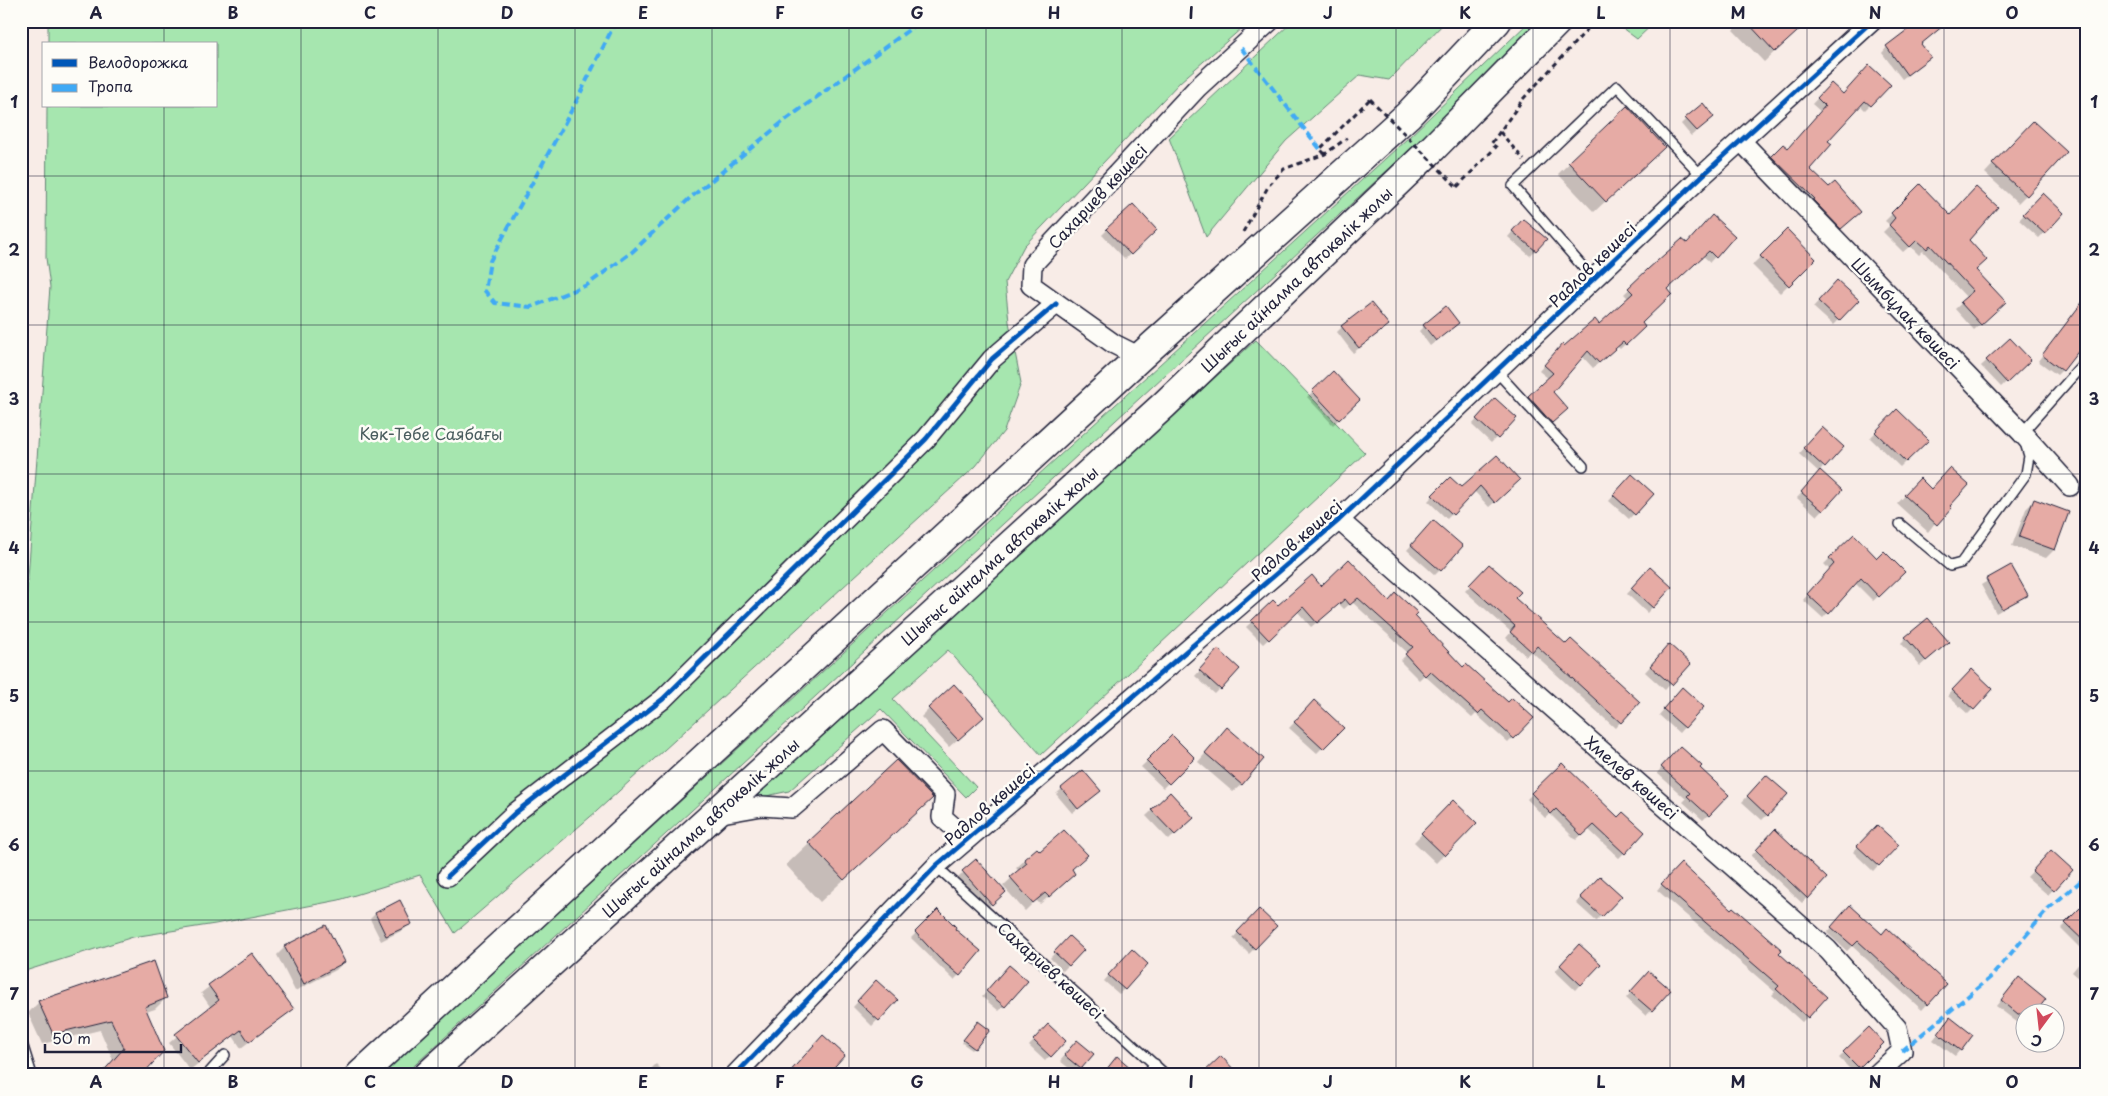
<svg xmlns="http://www.w3.org/2000/svg" width="2108" height="1096" font-family="'Playpen Sans',sans-serif">
	<style>
		.green { fill: #a6e6af; stroke: #648475 }
		.shadow { fill: #0003 }
		.building { fill: #e6aba5; stroke: #22223b }
		.lines { fill: none; stroke-linecap: round; stroke-linejoin: round }
		.lane-casing { stroke: #22223b; stroke-width: 12 }
		.street-casing { stroke: #22223b; stroke-width: 22 }
		.primary-casing { stroke: #22223b; stroke-width: 31 }
		.path { stroke: #22223b; stroke-width: 3; stroke-dasharray: 5 4; stroke-linecap: butt }
		.lane { stroke: #fdfcf7; stroke-width: 9 }
		.street { stroke: #fdfcf7; stroke-width: 19 }
		.primary { stroke: #fdfcf7; stroke-width: 28 }
		.path-bridge { stroke: #22223b; stroke-width: 3; stroke-dasharray: 5 4; stroke-linecap: butt }
		.quiet { stroke: #3fa9f5; stroke-width: 4; stroke-dasharray: 8 4; stroke-linecap: butt }
		.cycleway-casing { stroke: #fdfcf7; stroke-width: 8 }
		.cycleway { stroke: #0057b8; stroke-width: 5 }
		.grid { fill: none; stroke: #22223b; stroke-width: 1; stroke-opacity: 0.55 }
		.labels { text-anchor: middle; dominant-baseline: central; stroke-width: 5; stroke-linejoin: round; paint-order: stroke }
		.street-label { font-size: 16px; fill: #22223b; stroke: #fdfcf7 }
		.park-label { font-size: 16px; fill: #4a5d5e; stroke: #fdfcf7 }
		.neatline { fill: none; stroke: #22223b; stroke-width: 2 }
		.grid-label { font-size: 16px; text-anchor: middle; font-weight: bold; fill: #22223b }
	</style>
	<rect width="100%" height="100%" fill="#f8ece7"/>
	<filter id="ink" filterUnits="userSpaceOnUse"><feTurbulence type="fractalNoise" baseFrequency=".02" numOctaves="2"/><feDisplacementMap in="SourceGraphic" scale="10" xChannelSelector="R" yChannelSelector="G"/><feConvolveMatrix kernelMatrix="1 2 1 2 8 2 1 2 1" color-interpolation-filters="sRGB"/></filter>
	<g filter="url(#ink)">
		<g class="green">
			<polygon points="48,21 1250,21 1180,82 1024,246 1005,282 1009,322 1021,383 1004,431 976,466 597,811 455,933 420,875 339,900 215,924 133,937 25,971 21,957 21,670 50,287 46,258 47,106 216,106 216,44 48,44"/>
			<polygon points="1293,21 1446,21 1389,80 1360,75 1286,141 1206,237 1169,138"/>
			<polygon points="1530,21 1540,21 1415,145 404,1075 380,1075 1408,138"/>
			<polygon points="1620,21 1656,21 1637,39 1618,25"/>
			<polygon points="1256,340 1365,453 1041,755 948,650 893,699 976,787 966,797 881,709 789,791 753,799"/>
		</g>
		<g class="shadow">
			<polygon points="1742,21 1807,21 1764,62 1733,30"/>
			<polygon points="1887,47 1923,63 1902,79 1882,53"/>
			<polygon points="1831,84 1842,95 1889,85 1865,110 1860,105 1827,141 1808,169 1854,217 1835,233 1767,162 1783,145 1788,150 1821,112 1812,104"/>
			<polygon points="1627,108 1652,158 1594,212 1558,174"/>
			<polygon points="1686,119 1707,122 1691,136 1681,124"/>
			<polygon points="2025,130 2026,195 2018,203 1985,173"/>
			<polygon points="1920,186 1967,240 1974,270 1997,309 1974,330 1955,309 1967,298 1923,251 1919,255 1910,246 1903,252 1883,232 1890,225 1885,221"/>
			<polygon points="2043,194 2063,213 2039,238 2019,220"/>
			<polygon points="1518,225 1545,239 1530,256 1508,237"/>
			<polygon points="1107,230 1150,235 1125,259 1102,235"/>
			<polygon points="1787,231 1814,259 1780,293 1752,265"/>
			<polygon points="1734,236 1710,262 1703,256 1666,289 1640,323 1638,332 1620,349 1617,346 1593,368 1582,356 1551,392 1561,414 1546,427 1523,402 1549,379 1539,371 1557,351 1599,326 1629,299 1624,294 1649,270 1686,245"/>
			<polygon points="1837,281 1857,300 1833,325 1813,307"/>
			<polygon points="2071,317 2062,370 2057,375 2038,361"/>
			<polygon points="1458,323 1430,346 1419,331 1424,326"/>
			<polygon points="1342,327 1382,330 1353,353 1337,332"/>
			<polygon points="2010,339 2029,360 2001,387 1981,366"/>
			<polygon points="1333,373 1359,400 1333,425 1307,397"/>
			<polygon points="1490,405 1515,418 1491,443 1472,425"/>
			<polygon points="1897,410 1927,440 1900,467 1870,438"/>
			<polygon points="2087,422 2087,432 2082,428"/>
			<polygon points="1817,434 1842,447 1819,471 1841,490 1817,516 1797,498 1820,473 1799,454"/>
			<polygon points="1497,457 1513,486 1489,507 1474,491 1447,519 1428,501 1450,478 1461,489"/>
			<polygon points="1627,481 1652,494 1629,519 1609,501"/>
			<polygon points="1912,488 1931,490 1948,506 1928,532 1897,504"/>
			<polygon points="2034,501 2054,550 2046,558 2012,546 2026,509"/>
			<polygon points="1428,527 1440,570 1435,575 1407,550"/>
			<polygon points="1854,535 1877,560 1903,572 1873,601 1855,583 1823,618 1803,600 1830,570 1824,564"/>
			<polygon points="21,562 25,568 21,583"/>
			<polygon points="2011,567 2026,595 1996,613 1981,585"/>
			<polygon points="1650,569 1670,587 1647,613 1627,594"/>
			<polygon points="1484,571 1566,646 1638,702 1615,728 1531,651 1526,656 1506,638 1511,632 1465,591"/>
			<polygon points="1321,588 1389,602 1413,616 1463,669 1508,704 1532,718 1508,743 1476,714 1472,718 1424,675 1419,680 1400,661 1408,653 1352,602 1344,609 1339,604 1311,627 1298,612 1263,644 1246,627 1273,602 1278,607"/>
			<polygon points="1906,638 1942,647 1920,666 1901,643"/>
			<polygon points="1664,651 1689,664 1665,690 1645,672"/>
			<polygon points="1213,656 1239,669 1215,694 1195,676"/>
			<polygon points="1966,676 1973,709 1968,714 1948,696"/>
			<polygon points="1677,694 1702,707 1679,733 1659,715"/>
			<polygon points="1314,702 1342,728 1317,753 1289,728"/>
			<polygon points="929,709 974,725 949,747 921,717"/>
			<polygon points="1172,737 1193,758 1163,788 1141,767"/>
			<polygon points="1219,737 1242,784 1233,792 1198,762"/>
			<polygon points="1680,747 1698,768 1708,815 1703,820 1683,802 1686,799 1657,773"/>
			<polygon points="1562,765 1618,819 1624,853 1619,858 1588,829 1576,840 1550,814 1545,818 1527,799"/>
			<polygon points="1083,771 1094,796 1072,813 1056,794"/>
			<polygon points="1761,782 1767,815 1762,820 1742,802"/>
			<polygon points="1170,794 1192,817 1169,840 1146,816"/>
			<polygon points="931,798 820,902 786,865 809,843"/>
			<polygon points="1453,802 1475,823 1436,863 1414,842"/>
			<polygon points="1877,827 1897,845 1873,871 1853,852"/>
			<polygon points="1770,836 1825,878 1802,903 1751,856"/>
			<polygon points="1037,849 1070,870 1066,882 1040,904 1036,900 1025,911 1003,886 1019,871 1016,868"/>
			<polygon points="2046,857 2071,870 2048,895 2027,877"/>
			<polygon points="976,861 999,897 986,909 958,878"/>
			<polygon points="1676,870 1777,953 1807,1017 1802,1022 1772,995 1775,992 1657,890"/>
			<polygon points="1594,883 1601,916 1596,921 1576,903"/>
			<polygon points="400,902 410,923 405,929 381,941 370,919 375,914"/>
			<polygon points="2081,909 2087,941 2080,948 2061,929"/>
			<polygon points="1259,910 1276,926 1249,954 1233,938"/>
			<polygon points="938,911 959,975 954,980 911,938"/>
			<polygon points="1845,912 1882,935 1946,984 1922,1010 1852,946 1847,951 1827,933"/>
			<polygon points="1069,938 1083,950 1063,971 1050,958"/>
			<polygon points="285,947 344,962 336,970 295,991 277,955"/>
			<polygon points="1574,951 1599,964 1575,990 1555,971"/>
			<polygon points="252,954 292,1009 241,1048 233,1036 190,1070 169,1043 211,1008 201,993"/>
			<polygon points="2087,954 2087,985 2072,972"/>
			<polygon points="1126,956 1124,989 1119,994 1104,981"/>
			<polygon points="1004,972 1004,1006 999,1011 982,997"/>
			<polygon points="1644,977 1670,990 1646,1016 1626,998"/>
			<polygon points="2014,984 2026,1014 2026,1022 2022,1026 1996,1006"/>
			<polygon points="871,987 896,1000 872,1026 853,1007"/>
			<polygon points="166,998 155,1009 146,1012 140,1075 100,1075 113,1060 100,1030 42,1044 28,1013 39,1002"/>
			<polygon points="1950,1019 1972,1035 1955,1056 1933,1040"/>
			<polygon points="976,1025 974,1048 972,1050 962,1043"/>
			<polygon points="1048,1026 1064,1041 1045,1061 1029,1046"/>
			<polygon points="1869,1029 1883,1043 1853,1072 1839,1058"/>
			<polygon points="1072,1047 1080,1068 1075,1073 1060,1061"/>
			<polygon points="656,1064 667,1075 645,1075"/>
		</g>
		<g class="building">
			<polygon points="1746,21 1809,21 1775,52"/>
			<polygon points="1919,21 1949,21 1921,44 1931,57 1907,75 1886,46"/>
			<polygon points="1869,65 1891,85 1871,106 1865,101 1828,141 1832,144 1810,169 1829,187 1835,182 1861,212 1841,229 1813,200 1815,199 1771,156 1783,144 1788,148 1825,106 1817,98 1831,83 1843,94"/>
			<polygon points="1703,103 1714,117 1697,131 1685,118"/>
			<polygon points="1627,106 1665,147 1606,202 1568,162"/>
			<polygon points="2033,121 2067,152 2027,196 1992,164"/>
			<polygon points="1920,184 1950,215 1976,187 1998,207 1969,240 1987,260 1976,270 2006,302 1981,325 1960,302 1973,291 1930,245 1927,249 1917,240 1910,247 1889,225 1895,218 1891,213"/>
			<polygon points="2043,193 2064,213 2045,234 2023,214"/>
			<polygon points="1133,204 1157,230 1131,255 1106,229"/>
			<polygon points="1712,215 1735,236 1716,258 1709,251 1668,289 1672,294 1642,323 1645,327 1626,345 1623,342 1599,363 1588,351 1553,392 1568,409 1552,423 1528,396 1553,373 1544,365 1562,344 1564,346 1595,319 1599,324 1633,293 1628,288 1648,269 1682,239 1687,243"/>
			<polygon points="1523,219 1547,239 1536,251 1512,231"/>
			<polygon points="1787,229 1816,259 1789,286 1760,256"/>
			<polygon points="1837,280 1859,300 1839,321 1818,301"/>
			<polygon points="2087,296 2087,340 2063,371 2042,355"/>
			<polygon points="1371,303 1389,325 1359,348 1341,326"/>
			<polygon points="1446,306 1459,323 1436,341 1423,325"/>
			<polygon points="2010,338 2031,360 2007,383 1986,360"/>
			<polygon points="1333,371 1360,400 1339,420 1312,391"/>
			<polygon points="1495,398 1517,418 1498,439 1476,419"/>
			<polygon points="1897,409 1929,440 1906,462 1875,432"/>
			<polygon points="1822,427 1844,447 1825,468 1803,448"/>
			<polygon points="1497,455 1520,480 1495,503 1480,486 1453,515 1432,495 1450,477 1461,487"/>
			<polygon points="1950,468 1969,485 1950,506 1952,508 1937,525 1904,495 1920,478 1931,489"/>
			<polygon points="1820,470 1842,490 1823,511 1801,492"/>
			<polygon points="1632,474 1654,494 1635,515 1613,495"/>
			<polygon points="2034,499 2069,512 2055,550 2019,537"/>
			<polygon points="1433,520 1463,546 1441,571 1411,545"/>
			<polygon points="1854,534 1877,558 1884,551 1905,572 1879,597 1861,578 1829,614 1807,594 1834,564 1829,558"/>
			<polygon points="1349,559 1389,601 1396,593 1418,613 1415,616 1463,667 1466,664 1508,702 1512,698 1534,718 1514,739 1482,710 1478,714 1430,671 1425,676 1405,654 1413,647 1358,598 1350,605 1345,599 1317,623 1303,607 1269,640 1251,621 1273,600 1278,605 1312,575 1321,586"/>
			<polygon points="1489,564 1521,592 1515,598 1566,644 1571,639 1640,702 1621,723 1537,646 1532,652 1510,632 1515,626 1469,585"/>
			<polygon points="2011,565 2028,595 2002,609 1986,579"/>
			<polygon points="1650,567 1672,587 1653,608 1631,588"/>
			<polygon points="1928,618 1949,642 1926,661 1905,637"/>
			<polygon points="1669,644 1691,664 1672,685 1650,666"/>
			<polygon points="1218,649 1240,669 1221,690 1199,670"/>
			<polygon points="1972,669 1993,689 1974,710 1952,690"/>
			<polygon points="954,684 984,717 958,740 928,708"/>
			<polygon points="1682,687 1704,707 1685,728 1663,709"/>
			<polygon points="1314,700 1344,728 1323,749 1294,722"/>
			<polygon points="1227,727 1264,759 1242,785 1205,753"/>
			<polygon points="1172,735 1195,758 1169,784 1146,761"/>
			<polygon points="1680,746 1702,766 1700,768 1729,795 1709,816 1687,796 1690,793 1661,767"/>
			<polygon points="896,760 933,798 844,880 808,842"/>
			<polygon points="1562,763 1618,817 1623,812 1645,832 1625,854 1594,825 1582,836 1556,809 1551,814 1531,793"/>
			<polygon points="1083,770 1101,791 1078,809 1061,788"/>
			<polygon points="1766,775 1788,794 1768,816 1747,796"/>
			<polygon points="1170,792 1194,818 1175,835 1151,810"/>
			<polygon points="1453,800 1477,823 1445,856 1421,833"/>
			<polygon points="1877,825 1899,845 1879,866 1857,846"/>
			<polygon points="1775,829 1827,878 1808,899 1756,850"/>
			<polygon points="1064,830 1088,855 1072,869 1075,874 1049,897 1045,893 1033,903 1010,877 1027,863 1024,859 1037,848 1040,851"/>
			<polygon points="2051,850 2073,870 2054,891 2032,871"/>
			<polygon points="976,859 1006,892 992,905 962,871"/>
			<polygon points="1681,863 1731,909 1733,907 1782,950 1779,953 1827,997 1808,1018 1776,989 1779,986 1661,884"/>
			<polygon points="1600,876 1622,896 1602,917 1580,897"/>
			<polygon points="400,900 412,924 386,936 375,913"/>
			<polygon points="2087,901 2087,944 2065,923"/>
			<polygon points="1850,905 1882,934 1887,928 1947,984 1928,1005 1858,941 1853,946 1831,927"/>
			<polygon points="938,909 956,927 955,929 981,951 960,976 939,958 915,932"/>
			<polygon points="1259,909 1277,926 1255,949 1237,932"/>
			<polygon points="326,925 345,962 304,984 284,946"/>
			<polygon points="1069,936 1084,950 1069,966 1054,952"/>
			<polygon points="1579,944 1601,964 1581,985 1560,965"/>
			<polygon points="1132,949 1148,964 1125,990 1108,975"/>
			<polygon points="252,953 294,1009 249,1042 241,1030 198,1063 175,1034 219,1000 208,985"/>
			<polygon points="154,961 167,998 145,1007 164,1051 142,1075 100,1075 124,1048 111,1020 53,1034 38,1001"/>
			<polygon points="1009,965 1028,981 1005,1007 986,991"/>
			<polygon points="1649,971 1671,990 1652,1011 1630,992"/>
			<polygon points="2019,977 2046,999 2034,1014 2018,1014 2001,1000"/>
			<polygon points="876,980 898,1000 879,1021 857,1001"/>
			<polygon points="1950,1017 1973,1035 1961,1051 1938,1034"/>
			<polygon points="978,1021 990,1030 975,1049 963,1040"/>
			<polygon points="1048,1024 1066,1041 1051,1057 1033,1040"/>
			<polygon points="1869,1027 1884,1043 1859,1068 1843,1052"/>
			<polygon points="823,1035 845,1055 827,1075 787,1075"/>
			<polygon points="1077,1040 1094,1054 1081,1069 1064,1055"/>
			<polygon points="1117,1056 1139,1075 1102,1075"/>
			<polygon points="1221,1056 1239,1075 1201,1075"/>
		</g>
		<g class="lines">
			<defs>
				<g id="lane">
					<polyline points="1594,280 1513,186 1617,86 1702,176"/>
					<polyline points="1497,372 1583,466"/>
					<polyline points="1900,524 1950,566 1961,563 2026,474 2029,456 2022,433 2087,360"/>
					<polyline points="936,866 1166,1075"/>
					<polyline points="21,1040 32,1075"/>
					<polyline points="207,1075 225,1055"/>
					<polyline points="1146,1075 1155,1064"/>
				</g>
				<g id="street">
					<polyline points="1741,141 2022,433 2070,486"/>
					<polyline points="1140,357 1114,344 1031,285 1032,265 1197,88 1270,21"/>
					<polyline points="1339,520 1828,950 1897,1028 1902,1051 1876,1075"/>
					<polyline points="716,814 762,806 792,808 883,730 945,794 942,817 967,839"/>
					<polyline points="448,876 515,813 663,699 926,439 992,359 1056,304"/>
					<polyline points="735,1075 936,866 1339,520 1702,176 1872,21"/>
				</g>
				<g id="primary">
					<polyline points="360,1075 1140,357 1408,115 1497,21"/>
					<polyline points="428,1075 1164,405 1433,148 1558,21"/>
				</g>
			</defs>
			<use href="#lane" class="lane-casing"/>
			<use href="#street" class="street-casing"/>
			<use href="#primary" class="primary-casing"/>
			<g class="path">
				<polyline points="1500,132 1524,160"/>
				<polyline points="1325,154 1320,149 1370,99"/>
				<polyline points="1457,187 1496,147 1491,144 1523,99 1595,21"/>
				<polyline points="1243,232 1269,185 1284,169 1325,154 1347,138"/>
				<polyline points="2080,498 2087,505"/>
			</g>
			<use href="#lane" class="lane"/>
			<use href="#street" class="street"/>
			<use href="#primary" class="primary"/>
			<polyline class="path-bridge" points="1370,99 1457,187"/>
			<g class="quiet">
				<polyline points="616,21 576,102 490,261 485,291 495,303 531,307 587,285 632,252 690,198 784,121 921,21"/>
				<polyline points="1241,48 1320,149"/>
				<polyline points="1902,1051 1992,976 2049,908 2087,876"/>
			</g>
			<defs>
				<g id="cycleway">
					<polyline points="448,876 515,813 663,699 926,439 992,359 1056,304"/>
					<polyline points="735,1075 936,866 1339,520 1702,176 1872,21"/>
				</g>
			</defs>
			<use href="#cycleway" class="cycleway-casing"/>
			<use href="#cycleway" class="cycleway"/>
		</g>
	</g>
	<path class="grid" d="M164 21V44M301 21V1075M438 21V1075M575 21V1075M712 21V1075M849 21V1075M986 21V1075M1122 21V1075M1259 21V1075M1396 21V1075M1533 21V1075M1670 21V1075M1807 21V1075M1944 21V1075M164 106V1075M21 176H2087M21 325H2087M21 474H2087M21 622H2087M21 771H2087M21 920H2087"/>
	<g class="labels">
		<g class="street-label">
			<text transform="translate(1097 196) rotate(-47)">Сахариев көшесі</text>
			<text transform="translate(1592 264) rotate(-44)">Радлов көшесі</text>
			<text transform="translate(1296 279) rotate(-44)">Шығыс айналма автокөлік жолы</text>
			<text transform="translate(1906 313) rotate(46)">Шымбұлақ көшесі</text>
			<text transform="translate(1296 540) rotate(-41)">Радлов көшесі</text>
			<text transform="translate(999 555) rotate(-42)">Шығыс айналма автокөлік жолы</text>
			<text transform="translate(1632 777) rotate(41)">Хмелев көшесі</text>
			<text transform="translate(989 804) rotate(-41)">Радлов көшесі</text>
			<text transform="translate(700 827) rotate(-42)">Шығыс айналма автокөлік жолы</text>
			<text transform="translate(1051 970) rotate(42)">Сахариев көшесі</text>
		</g>
		<g class="park-label">
			<text x="431" y="433">Көк-Төбе Саябағы</text>
		</g>
	</g>
	<rect width="2108" height="1096" fill="none" stroke="#fdfcf7" stroke-width="55"/>
	<rect x="42" y="42" width="175" height="65" fill="#fdfcf7" stroke="#a5a5ac"/>
	<rect x="52" y="59" width="25" height="8" fill="#0057b8" stroke="#a5a5ac"/>
	<text x="88" y="68" font-size="15" fill="#22223b">Велодорожка</text>
	<rect x="52" y="84" width="25" height="8" fill="#3fa9f5" stroke="#a5a5ac"/>
	<text x="88" y="92" font-size="15" fill="#22223b">Тропа</text>
	<g transform="translate(2040 1028) rotate(195)"><circle r="24" fill="#fdfcf7" stroke="#a5a5ac"/>
	<path d="M0-4L9 19L0 12L-9 19Z" fill="#d1495b"/>
	<text y="-8" font-size="14" font-weight="bold" text-anchor="middle" fill="#22223b">С</text>
	</g>
	<path d="M45 1044v8h136v-8" fill="none" stroke="#22223b" stroke-width="2.5"/>
	<text x="52" y="1044" font-size="15" fill="#22223b" stroke="#fdfcf7" stroke-width="4" paint-order="stroke">50 m</text>
	<rect x="28" y="28" width="2052" height="1040" class="neatline"/>
	<g class="grid-label">
		<text x="96" y="19">A</text>
		<text x="233" y="19">B</text>
		<text x="370" y="19">C</text>
		<text x="507" y="19">D</text>
		<text x="643" y="19">E</text>
		<text x="780" y="19">F</text>
		<text x="917" y="19">G</text>
		<text x="1054" y="19">H</text>
		<text x="1191" y="19">I</text>
		<text x="1328" y="19">J</text>
		<text x="1465" y="19">K</text>
		<text x="1601" y="19">L</text>
		<text x="1738" y="19">M</text>
		<text x="1875" y="19">N</text>
		<text x="2012" y="19">O</text>
		<text x="14" y="108">1</text>
		<text x="2094" y="108">1</text>
		<text x="14" y="256">2</text>
		<text x="2094" y="256">2</text>
		<text x="14" y="405">3</text>
		<text x="2094" y="405">3</text>
		<text x="14" y="554">4</text>
		<text x="2094" y="554">4</text>
		<text x="14" y="702">5</text>
		<text x="2094" y="702">5</text>
		<text x="14" y="851">6</text>
		<text x="2094" y="851">6</text>
		<text x="14" y="1000">7</text>
		<text x="2094" y="1000">7</text>
		<text x="96" y="1088">A</text>
		<text x="233" y="1088">B</text>
		<text x="370" y="1088">C</text>
		<text x="507" y="1088">D</text>
		<text x="643" y="1088">E</text>
		<text x="780" y="1088">F</text>
		<text x="917" y="1088">G</text>
		<text x="1054" y="1088">H</text>
		<text x="1191" y="1088">I</text>
		<text x="1328" y="1088">J</text>
		<text x="1465" y="1088">K</text>
		<text x="1601" y="1088">L</text>
		<text x="1738" y="1088">M</text>
		<text x="1875" y="1088">N</text>
		<text x="2012" y="1088">O</text>
	</g>
</svg>
